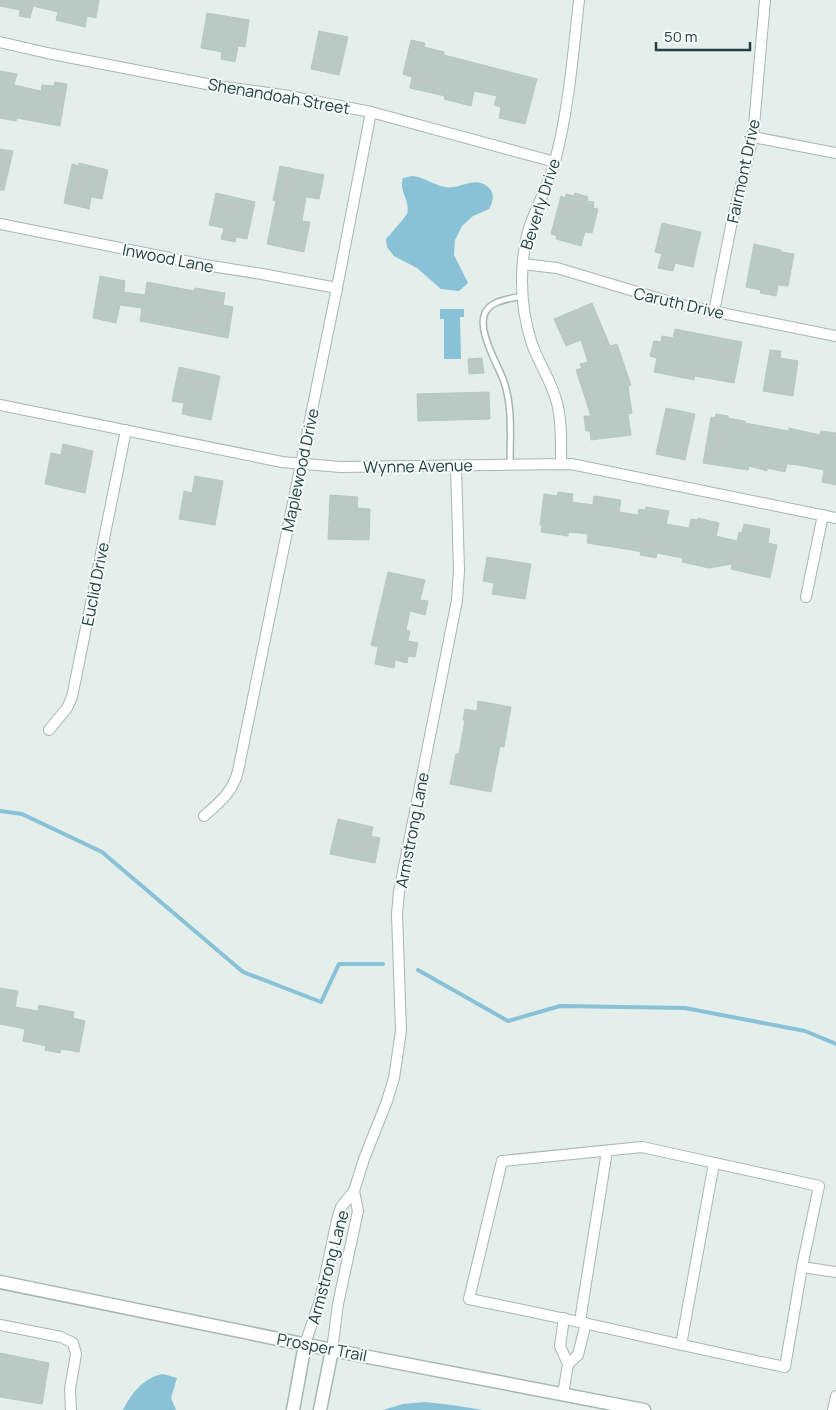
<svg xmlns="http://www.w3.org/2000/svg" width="836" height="1410" font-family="Manrope,sans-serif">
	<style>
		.water { fill: #89c1d6 }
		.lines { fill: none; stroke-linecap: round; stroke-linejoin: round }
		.stream { stroke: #89c1d6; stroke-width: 4 }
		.building { fill: #b9c9c4; stroke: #b6c8c3 }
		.service-casing { stroke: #a6b7b3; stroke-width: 8 }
		.minor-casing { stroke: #a6b7b3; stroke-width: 12 }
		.tertiary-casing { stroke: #a6b7b3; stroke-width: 15 }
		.service { stroke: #fff; stroke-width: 5 }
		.minor { stroke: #fff; stroke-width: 10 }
		.tertiary { stroke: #fff; stroke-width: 12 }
		.labels { text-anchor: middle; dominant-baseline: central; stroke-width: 4; stroke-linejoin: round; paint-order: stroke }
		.street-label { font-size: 16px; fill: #22413d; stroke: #f5faf8 }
	</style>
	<rect width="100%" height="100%" fill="#e4eeeb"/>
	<g class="water">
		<path d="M412 176C425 177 433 185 445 187 460 190 476 174 489 188 495 194 493 202 489 209L473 216 462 226 455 240 454 255 468 283 459 291 441 289 417 268 394 256 387 247 386 239C390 235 406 216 407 214 411 201 398 191 403 178Z"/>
		<polygon points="440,309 464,309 464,317 460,317 461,359 444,359 444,319 440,319"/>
		<path d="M163 1374 177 1378 171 1398 176 1410H123C131 1394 144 1377 163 1374Z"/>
		<polygon points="425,1402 452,1405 483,1410 383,1410 403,1404"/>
	</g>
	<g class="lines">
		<g class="stream">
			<polyline points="0,811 22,814 102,852 243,972 321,1002 339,964 383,964"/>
			<polyline points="418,970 508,1021 560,1006 685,1008 805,1031 836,1044"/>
		</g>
	</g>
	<g class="building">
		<polygon points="0,0 99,0 96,18 87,16 85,27 56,20 58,12 33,6 30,18 19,16 20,10 0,6"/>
		<polygon points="207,13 249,20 245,47 238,46 235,62 221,59 222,52 201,48"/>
		<polygon points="319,31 348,37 339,75 311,69"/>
		<polygon points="411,40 425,43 424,47 444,52 444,55 537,79 525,124 499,118 501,107 494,105 497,96 474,91 471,106 444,99 445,96 410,88 412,77 403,74"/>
		<polygon points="0,71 17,74 14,85 41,91 42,85 54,86 55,82 67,84 60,126 17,118 16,121 0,118"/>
		<polygon points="0,149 13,151 4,190 0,190"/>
		<polygon points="79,163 108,170 102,199 91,197 89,209 64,203 72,164 79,166"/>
		<polygon points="280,166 324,175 319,199 306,197 302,221 310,222 304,252 267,244 276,201 273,200"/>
		<polygon points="216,193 255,202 247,239 236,237 235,242 221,239 224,228 209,225"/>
		<polygon points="575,193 588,197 587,201 594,202 593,208 598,209 592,233 585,232 581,246 556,239 557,236 551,234 561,196 565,198 566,194 574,196"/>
		<polygon points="662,223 701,232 693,267 675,263 673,271 658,268 662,254 655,252"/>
		<polygon points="754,244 781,250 781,252 794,254 788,286 778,285 776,296 760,293 761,290 746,287"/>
		<polygon points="100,276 125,281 124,292 145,295 147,282 194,291 195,288 225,293 223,305 233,307 228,338 140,321 142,308 120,305 116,323 93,318"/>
		<polygon points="592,303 610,346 617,344 631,385 628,386 632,413 628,414 631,435 591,440 590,431 586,431 584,416 591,416 576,370 582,368 580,364 588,362 581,340 566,346 554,319"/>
		<polygon points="675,329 742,342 734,383 695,376 694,380 654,372 657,358 650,356 654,341 661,342 662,336 673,338"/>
		<polygon points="770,350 781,351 780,358 798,361 793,396 763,391"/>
		<polygon points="482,358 484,373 469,374 468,359"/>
		<polygon points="179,367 220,376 211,420 182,414 184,403 172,401"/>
		<polygon points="489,392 490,419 418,421 417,394"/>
		<polygon points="666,408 695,414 685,460 656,454"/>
		<polygon points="716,414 728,416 728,418 745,421 745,423 789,431 789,428 820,435 821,431 836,433 836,485 822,482 824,470 798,465 787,464 785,472 767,468 767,471 749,466 748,470 703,463 711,417 715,418"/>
		<polygon points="63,444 93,451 85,493 45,484 51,453 61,455"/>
		<polygon points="195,476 223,481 215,525 179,519 184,491 192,493"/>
		<polygon points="558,492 573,494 572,502 593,505 594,496 621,500 619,512 638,515 639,509 645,510 646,507 669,511 666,524 689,528 691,519 698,520 698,518 719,523 716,536 737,541 739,532 742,533 744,524 770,529 768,543 777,545 770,578 731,569 732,564 709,568 682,562 683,558 657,553 656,558 640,555 641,552 632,550 587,543 588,534 568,532 568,536 541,532 542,526 540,525 544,494 557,496"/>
		<polygon points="330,495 358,497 357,508 370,509 369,540 328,539"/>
		<polygon points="487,557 531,564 525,599 492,594 494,583 483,581"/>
		<polygon points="388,572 425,580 420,600 428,601 425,615 410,611 406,630 410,631 408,641 418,643 415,657 408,656 407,663 395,660 394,668 375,664 378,647 371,645"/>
		<polygon points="478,701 511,707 504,747 500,746 491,792 450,784 456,754 459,754 465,720 463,720 465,709 477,711"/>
		<polygon points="338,819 373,827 371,836 380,838 375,863 330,854"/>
		<polygon points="0,988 18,991 15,1007 38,1011 39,1005 74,1012 73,1018 85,1021 79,1052 61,1049 60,1053 45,1050 46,1046 23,1041 25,1029 0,1024"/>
		<polygon points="0,1353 49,1363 42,1404 0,1397"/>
	</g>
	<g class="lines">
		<defs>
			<path id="service" d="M510 464C510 437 513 405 503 379 497 364 477 329 485 313 491 300 510 299 522 296"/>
			<g id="minor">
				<polyline points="0,42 47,53 217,86 283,95 371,112 555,162"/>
				<polyline points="753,137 836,153"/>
				<polyline points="0,224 205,265 262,274 337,288"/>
				<polyline points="523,264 557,268 677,304 836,336"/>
				<polyline points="714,312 731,226 753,137 765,0"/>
				<polyline points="0,405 282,462 340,467 571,464 836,518"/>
				<path d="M561 463C561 444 562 422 557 403 552 382 539 364 532 344 525 323 522 302 522 281 522 263 524 245 529 228 537 205 549 184 555 161 569 108 573 54 579 0"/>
				<polyline points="806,597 823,515"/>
				<polyline points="49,730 67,708 72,697 126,430"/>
				<path d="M204 816C220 802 233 792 238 771L337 288 371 112"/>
				<path d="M642 1147 819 1186 802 1267 785 1367C679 1345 575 1320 469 1299L502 1161Z"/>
				<polyline points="802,1267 836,1272"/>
				<polyline points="580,1321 607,1151"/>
				<polyline points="0,1325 61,1337 73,1343 76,1354 70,1389 71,1410"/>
				<polyline points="305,1344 320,1300 337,1220 341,1207 354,1191 364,1159 387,1101 394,1078 401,1031 397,914 399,892 457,600 459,571 456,466"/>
				<polyline points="681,1345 714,1163"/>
				<polyline points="332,1350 338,1304 358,1211 354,1191"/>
				<polyline points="568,1364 578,1355 586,1323"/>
				<polyline points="563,1394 568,1364 560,1346 564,1318"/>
				<polyline points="833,1410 836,1396"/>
			</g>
			<g id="tertiary">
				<polyline points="0,1282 332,1350 644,1410"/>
				<polyline points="293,1410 305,1344"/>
				<polyline points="320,1410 332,1350"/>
			</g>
		</defs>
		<use href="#service" class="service-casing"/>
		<use href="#minor" class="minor-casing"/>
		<use href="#tertiary" class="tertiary-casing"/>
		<use href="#service" class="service"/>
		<use href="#minor" class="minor"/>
		<use href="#tertiary" class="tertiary"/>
	</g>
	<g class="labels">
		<g class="street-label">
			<text transform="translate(279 96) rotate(10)">Shenandoah Street</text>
			<text transform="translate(743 171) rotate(-78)">Fairmont Drive</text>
			<text transform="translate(540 204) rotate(-72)">Beverly Drive</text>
			<text transform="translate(168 258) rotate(11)">Inwood Lane</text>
			<text transform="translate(679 303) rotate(13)">Caruth Drive</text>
			<text transform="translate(418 466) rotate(-1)">Wynne Avenue</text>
			<text transform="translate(300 470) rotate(-78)">Maplewood Drive</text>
			<text transform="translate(95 584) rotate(-79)">Euclid Drive</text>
			<text transform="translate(412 830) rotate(-79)">Armstrong Lane</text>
			<text transform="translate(328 1267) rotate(-75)">Armstrong Lane</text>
			<text transform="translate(322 1347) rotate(11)">Prosper Trail</text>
		</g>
	</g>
	<path d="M656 42v8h94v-8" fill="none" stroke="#22413d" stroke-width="2.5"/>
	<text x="664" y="42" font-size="15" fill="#22413d" stroke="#f5faf8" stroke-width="4" paint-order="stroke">50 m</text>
</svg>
